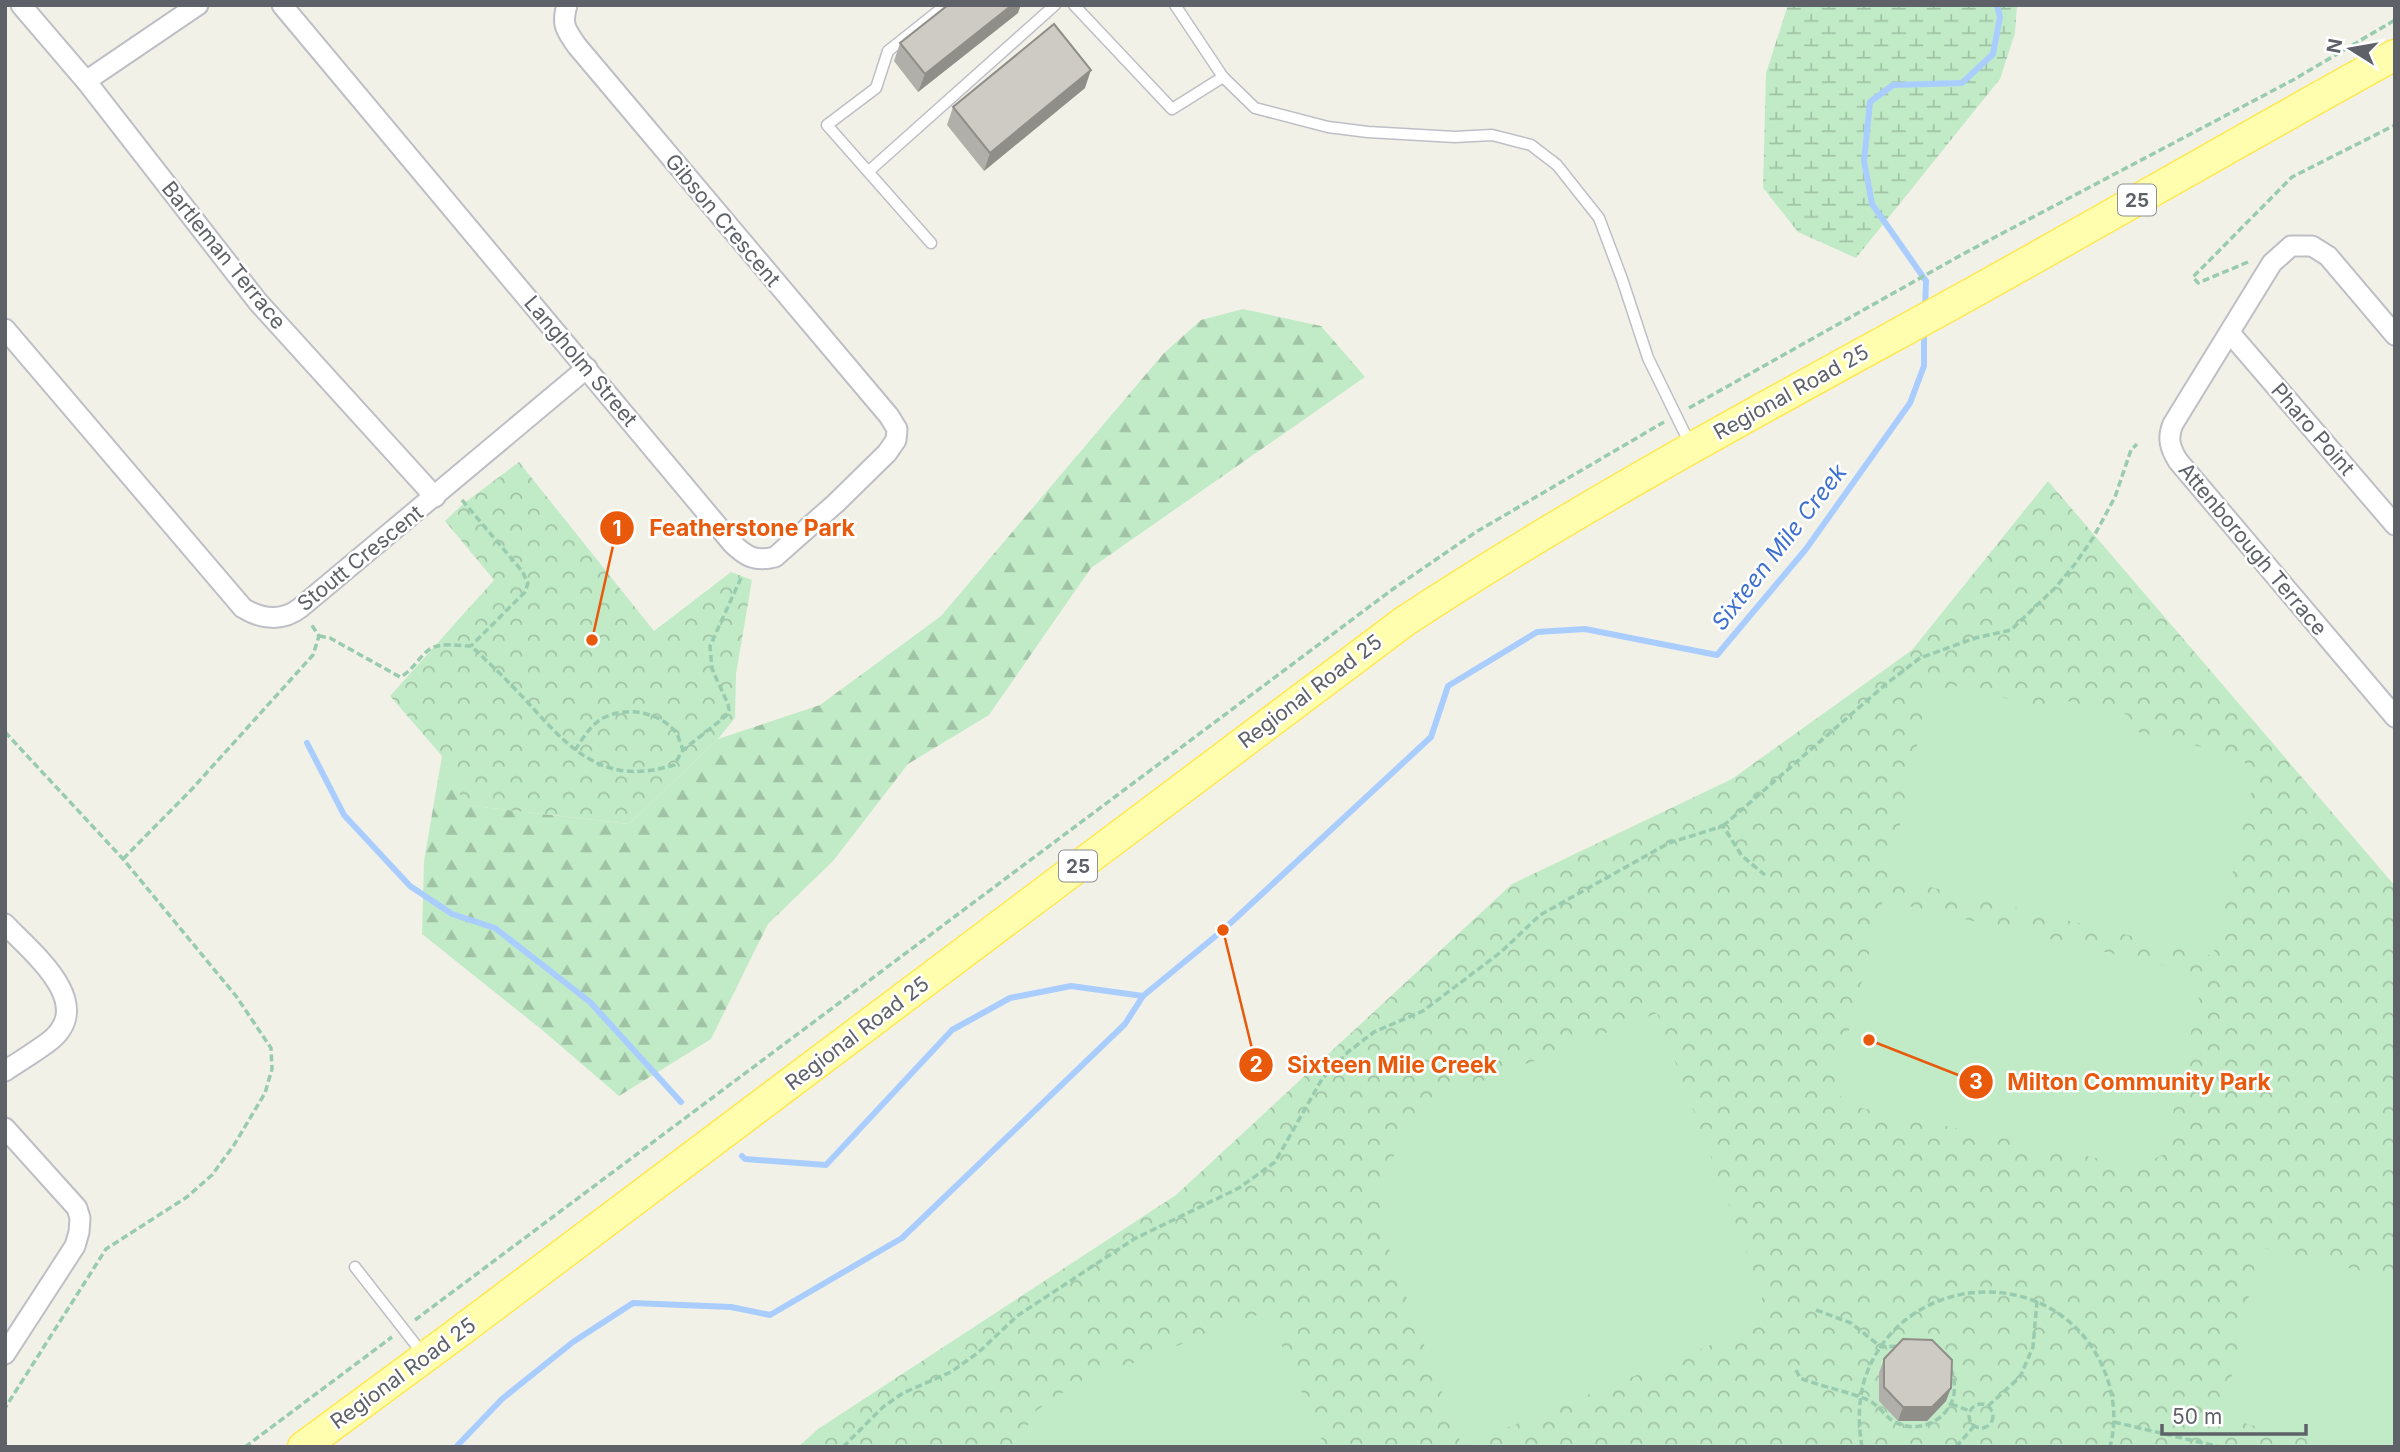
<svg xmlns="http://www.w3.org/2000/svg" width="2400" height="1452" font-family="Inter,sans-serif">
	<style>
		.forest { fill: url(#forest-firs) }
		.wetland { fill: url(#wetland-marsh) }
		.park { fill: url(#park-crowns) }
		.pitch { fill: #c1ebc7 }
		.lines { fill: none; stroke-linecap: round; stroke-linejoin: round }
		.stream { stroke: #a9cdff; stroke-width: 6 }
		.lane-casing { stroke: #bebfc6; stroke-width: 13 }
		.street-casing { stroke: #bebfc6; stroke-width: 23 }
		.primary-casing { stroke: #ffe852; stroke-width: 33 }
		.path { stroke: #99ccaf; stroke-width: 3.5; stroke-dasharray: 7 3.5; stroke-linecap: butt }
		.lane { stroke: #fff; stroke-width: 10 }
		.street { stroke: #fff; stroke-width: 19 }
		.primary { stroke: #fffeae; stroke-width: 30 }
		.wall { fill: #b0afa9 }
		.shaded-wall { fill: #908e89 }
		.building { fill: #cdcbc4; stroke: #908e89; stroke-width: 2 }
		.labels { text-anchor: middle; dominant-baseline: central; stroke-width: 5; stroke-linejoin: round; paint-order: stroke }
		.shield { fill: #fff; stroke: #8e9095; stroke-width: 2 }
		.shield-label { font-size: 19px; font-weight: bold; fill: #5e6168 }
		.street-label { font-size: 21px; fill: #5e6168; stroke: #fff }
		.water-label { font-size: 23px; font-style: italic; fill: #3e70d0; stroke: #fff }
		.leader { fill: none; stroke: #e8590c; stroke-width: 2.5 }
		.callout-dot { fill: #e8590c; stroke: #fff; stroke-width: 2.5 }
		.mark-label { font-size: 21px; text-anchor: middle; font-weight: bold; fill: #fff }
		.callout-label { font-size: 23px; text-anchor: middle; font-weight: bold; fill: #e8590c; stroke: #fff; stroke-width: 5; stroke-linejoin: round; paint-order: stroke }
	</style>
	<defs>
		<pattern id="forest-firs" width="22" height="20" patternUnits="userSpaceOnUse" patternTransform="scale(1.75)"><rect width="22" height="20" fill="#c1ebc7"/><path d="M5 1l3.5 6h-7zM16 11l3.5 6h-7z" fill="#a0c2a5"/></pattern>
		<pattern id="wetland-marsh" width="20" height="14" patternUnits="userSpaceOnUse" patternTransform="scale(1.75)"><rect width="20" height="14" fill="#c1ebc7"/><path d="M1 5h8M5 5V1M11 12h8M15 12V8" fill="none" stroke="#a0c2a5"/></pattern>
		<pattern id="park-crowns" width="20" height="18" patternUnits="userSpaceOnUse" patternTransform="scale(1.75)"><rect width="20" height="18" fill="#c1ebc7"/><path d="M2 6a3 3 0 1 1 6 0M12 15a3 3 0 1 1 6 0" fill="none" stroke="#a0c2a5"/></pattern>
	</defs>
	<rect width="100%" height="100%" fill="#f2f1e7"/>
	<polygon class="forest" points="1243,309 1321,326 1365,377 1091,568 989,715 908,764 833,861 768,924 711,1039 619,1096 541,1029 422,934 424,861 442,756 466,805 629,824 718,739 820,705 941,616 1164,353 1201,320"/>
	<polygon class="wetland" points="1788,5 2017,5 2015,33 2000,79 1856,258 1798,232 1763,188 1766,73"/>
	<g class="park">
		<polygon points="519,462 654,631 731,572 752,580 736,674 735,718 718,739 629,824 465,805 442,756 390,696 494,580 445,521 463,504"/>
		<polygon points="2048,481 2395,886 2395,1447 798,1447 818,1429 1176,1195 1512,884 1732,779 1912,650"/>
	</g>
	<g class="pitch">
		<polygon points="1951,685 2049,709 2062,700 2128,715 2138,732 2240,756 2255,777 2213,956 1889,877 1927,699"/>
		<polygon points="1883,900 2204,975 2164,1154 2138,1167 1847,1105 1834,1087"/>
		<path d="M1657 1013 1763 1296 1748 1330 1462 1446 1390 1253C1388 1243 1383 1231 1383 1220 1382 1183 1394 1139 1422 1113 1428 1107 1437 1102 1444 1096Z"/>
		<polygon points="2259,1247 2395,1279 2395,1447 2343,1447 2223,1418"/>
		<polygon points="1267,1311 1325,1447 1015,1447 1036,1411 1071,1387"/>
	</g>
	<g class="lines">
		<g class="stream">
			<polyline points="1925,309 1926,281 1872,204 1864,161 1870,102 1893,85 1962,83 1993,54 2000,17 1997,5"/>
			<polyline points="307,743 344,815 410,886 452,914 495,928 590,1002 681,1102"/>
			<polyline points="742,1156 745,1159 826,1165 952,1030 1010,998 1071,986 1143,996"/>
			<polyline points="456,1447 502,1399 573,1342 633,1303 731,1307 770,1315 902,1238 1125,1024 1143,996 1223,930 1431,737 1448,686 1537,632 1585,629 1717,655 1806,549 1910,403 1924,366 1924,330"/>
		</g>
		<defs>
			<g id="lane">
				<polyline points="1074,5 1172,109 1223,77"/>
				<polyline points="1175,5 1223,77 1255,108 1328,127 1368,132 1455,137 1492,135 1531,145 1557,165 1599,218 1622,279 1648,358 1690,444"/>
				<polyline points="869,171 1055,5"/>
				<polyline points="931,243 827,125 876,88 888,51 946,5"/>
				<polyline points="355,1267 423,1354"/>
			</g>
			<g id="street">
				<polyline points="21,5 86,81 258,302 435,497"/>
				<path d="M282 5 732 543C746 557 756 562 775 557L836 503 887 453 896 440 897 429 889 416 577 46C566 30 561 25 567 5"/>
				<polyline points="86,81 198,5"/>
				<path d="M5 329 243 608C261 619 282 622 300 608L587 368"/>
				<polyline points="2230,333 2395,525"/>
				<path d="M2395 335 2328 256 2312 246H2291L2272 263 2173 424C2167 438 2170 448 2178 461L2395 717"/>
				<path d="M5 924C31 952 96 1002 51 1040 37 1051 20 1061 5 1071"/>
				<polyline points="5,1128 77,1208 80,1218 79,1232 75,1246 5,1354"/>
			</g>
			<path id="primary" d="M303 1447 451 1338 1405 621C1586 502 1776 401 1965 297 2109 217 2251 134 2395 55"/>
		</defs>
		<use href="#lane" class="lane-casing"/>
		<use href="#street" class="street-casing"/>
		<use href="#primary" class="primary-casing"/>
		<g class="path">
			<polyline points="2248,262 2198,283 2193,277 2292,177 2395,125"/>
			<polyline points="1689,408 1963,254 2293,80 2395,20"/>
			<polyline points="462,500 522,571 528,583 525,592 471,646"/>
			<path d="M319 636 330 638 400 677C413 671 419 656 430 649 441 642 459 646 471 646 487 661 503 676 518 692 565 742 597 789 674 765L683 750 726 716 729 710 728 704 712 669 710 646 741 578"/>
			<polyline points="5,732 123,859 236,996 271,1048 272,1069 265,1093 234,1145 212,1175 187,1197 106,1249 5,1408"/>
			<path d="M575 750C582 740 589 727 600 720 622 705 661 711 677 734 679 738 681 745 683 750"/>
			<polyline points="1723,826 1886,684 1920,658 1975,638 2011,630 2055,588 2075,564 2093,538 2115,497 2131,450 2137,444"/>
			<polyline points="123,859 192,789 313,655 319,636 311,624"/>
			<polyline points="1816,1310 1851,1323 1881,1347 1901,1346"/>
			<polyline points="415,1320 1393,589 1476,532 1664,422"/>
			<path d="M1796 1370 1800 1378C1822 1387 1847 1391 1868 1400 1877 1404 1882 1412 1889 1418 1908 1434 1939 1427 1950 1405 1956 1396 1956 1377 1950 1368"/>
			<polyline points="1951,1404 1970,1411"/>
			<circle cx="1981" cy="1416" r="12"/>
			<polyline points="1988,1406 2020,1377 2033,1347 2037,1301"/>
			<polyline points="2114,1422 2220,1447"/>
			<polyline points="245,1447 392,1337"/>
			<polyline points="843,1447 883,1407 903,1393 951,1372 979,1352 1017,1316 1134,1239 1239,1188 1275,1162 1322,1079 1348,1052 1374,1032 1423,1011 1501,952 1540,915 1669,843 1723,826 1742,856 1765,875"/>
			<path d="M1862 1447C1858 1424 1858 1401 1865 1378 1901 1273 2047 1261 2099 1359 2113 1386 2118 1417 2110 1447"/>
			<polyline points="1956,1447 1975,1425"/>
		</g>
		<use href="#lane" class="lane"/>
		<use href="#street" class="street"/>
		<use href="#primary" class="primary"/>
	</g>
	<g class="wall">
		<polygon points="1018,13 918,92 894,61 900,43"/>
		<polygon points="1085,88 984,171 947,125 953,107"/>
		<polygon points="1884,1359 1946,1401 1927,1421 1898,1421 1879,1401 1879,1373"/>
	</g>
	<g class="shaded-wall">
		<polygon points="1012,5 1021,5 1018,13 918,92 925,74"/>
		<polygon points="1091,70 1085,88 984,171 990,153"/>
		<polygon points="1951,1388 1946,1401 1927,1421 1898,1421 1903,1407"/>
	</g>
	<g class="building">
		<polygon points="948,5 1012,5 925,74 900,43"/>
		<polygon points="1054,24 1091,70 990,153 953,107"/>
		<polygon points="1903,1339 1932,1340 1952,1360 1951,1388 1932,1407 1903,1407 1884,1387 1884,1359"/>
	</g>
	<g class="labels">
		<g class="shield">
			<rect x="2118" y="184.5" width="38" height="31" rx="5"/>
			<rect x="1059" y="850.5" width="38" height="31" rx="5"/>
		</g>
		<g class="shield-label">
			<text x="2137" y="200">25</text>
			<text x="1078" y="866">25</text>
		</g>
		<g class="street-label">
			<text transform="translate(723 220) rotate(50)">Gibson Crescent</text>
			<text transform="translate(224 255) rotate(51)">Bartleman Terrace</text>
			<text transform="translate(581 361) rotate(50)">Langholm Street</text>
			<text transform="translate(1791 392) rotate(-29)">Regional Road 25</text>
			<text transform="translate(2313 429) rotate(49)">Pharo Point</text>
			<text transform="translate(2253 549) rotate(50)">Attenborough Terrace</text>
			<text transform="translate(360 558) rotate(-39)">Stoutt Crescent</text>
			<text transform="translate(1310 691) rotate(-37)">Regional Road 25</text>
			<text transform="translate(857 1033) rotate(-37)">Regional Road 25</text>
			<text transform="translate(403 1373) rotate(-36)">Regional Road 25</text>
		</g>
		<g class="water-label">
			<text transform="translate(1779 547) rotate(-52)">Sixteen Mile Creek</text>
		</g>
	</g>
	<path class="leader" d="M592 640L617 528M1223 930L1256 1065M1869 1040L1976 1082"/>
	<g class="callout-dot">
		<circle cx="592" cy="640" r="7"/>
		<circle cx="1223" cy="930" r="7"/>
		<circle cx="1869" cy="1040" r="7"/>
		<circle cx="617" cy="528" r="18"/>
		<circle cx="1256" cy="1065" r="18"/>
		<circle cx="1976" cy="1082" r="18"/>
	</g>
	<g class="mark-label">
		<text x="617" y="536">1</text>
		<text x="1256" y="1072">2</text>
		<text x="1976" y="1089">3</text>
	</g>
	<g class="callout-label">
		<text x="752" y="536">Featherstone Park</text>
		<text x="1392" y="1073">Sixteen Mile Creek</text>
		<text x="2139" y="1090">Milton Community Park</text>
	</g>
	<rect width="2400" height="1452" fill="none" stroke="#5e6168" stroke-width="14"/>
	<g transform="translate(2351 49) rotate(281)" stroke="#ffffff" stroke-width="5" paint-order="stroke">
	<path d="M0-5L12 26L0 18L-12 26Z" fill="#5e6168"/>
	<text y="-10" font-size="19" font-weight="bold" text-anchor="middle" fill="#5e6168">N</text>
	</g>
	<path d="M2162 1424v10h144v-10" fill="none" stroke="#5e6168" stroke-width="3.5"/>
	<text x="2172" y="1424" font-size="21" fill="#5e6168" stroke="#ffffff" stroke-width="5" paint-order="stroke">50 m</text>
</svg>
